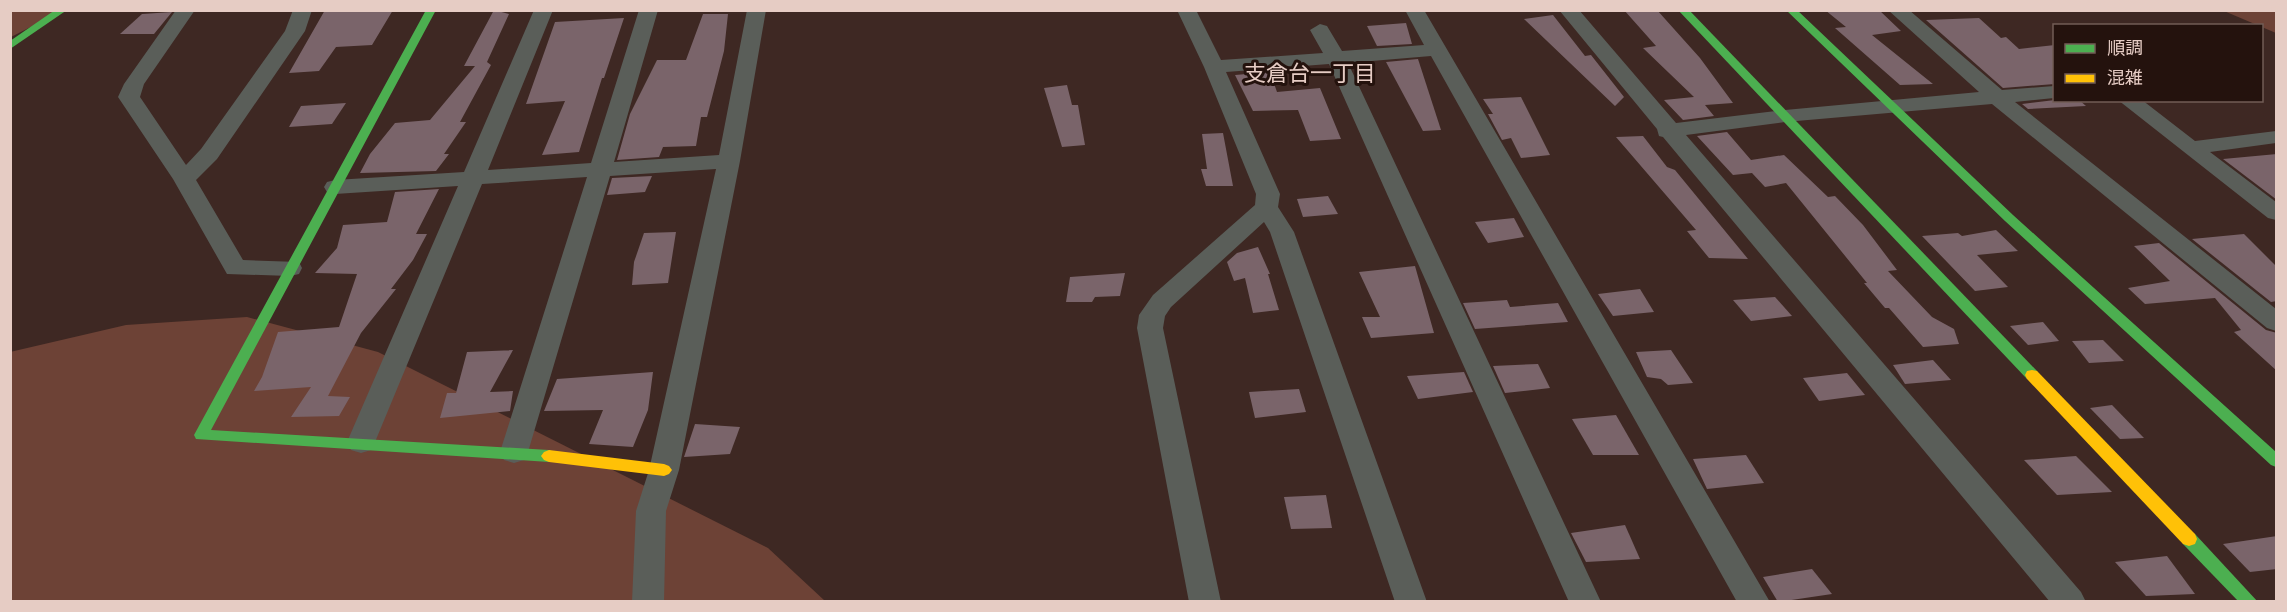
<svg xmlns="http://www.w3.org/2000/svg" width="2287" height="612" font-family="'Noto Sans','Noto Sans JP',sans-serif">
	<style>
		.green { fill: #6d4236 }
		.building { fill: #7a646a }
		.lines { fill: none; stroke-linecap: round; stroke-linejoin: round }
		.street { fill: #5a5e59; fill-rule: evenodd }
		.fast { fill: #4caf50; fill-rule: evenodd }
		.slow { fill: #ffc107; fill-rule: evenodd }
		.labels { text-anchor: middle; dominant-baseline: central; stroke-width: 6; stroke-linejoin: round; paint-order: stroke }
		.neighbourhood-label { font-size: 22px; fill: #e6ccc4; stroke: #24120d }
	</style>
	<rect width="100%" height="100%" fill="#3e2823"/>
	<g class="green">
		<polygon points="11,11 62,11 11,37"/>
		<polygon points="2224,11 2276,11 2276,33"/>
		<polygon points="247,317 378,352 768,548 825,601 11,601 10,352 126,325"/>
	</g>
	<g class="building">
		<polygon points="325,10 393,10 372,45 336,47 319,71 289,73"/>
		<polygon points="494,10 509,14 487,62 491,65 460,122 466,122 444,154 449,154 436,171 360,173 370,154 395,123 430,120 475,66 464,66"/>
		<polygon points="1624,10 1657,10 1700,58 1733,103 1705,105 1714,116 1683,120 1664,100 1694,97 1643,48 1656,46"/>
		<polygon points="1825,10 1879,10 1901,31 1872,35 1933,84 1900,85 1835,28 1846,27"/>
		<polygon points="172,12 154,34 120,34 142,14"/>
		<polygon points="703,14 728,14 724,51 707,117 701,117 696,146 663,147 659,157 617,160 630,114 657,60 686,60"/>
		<polygon points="1553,15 1585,56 1591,55 1624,97 1615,106 1524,19"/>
		<polygon points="624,18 604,78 602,78 579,152 542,155 565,101 526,104 555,22"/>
		<polygon points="1979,18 2001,38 2006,37 2019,49 2055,45 2055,84 2003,88 1926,20"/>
		<polygon points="1406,23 1412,44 1377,46 1367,26"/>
		<polygon points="1418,59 1441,130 1423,131 1386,62"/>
		<polygon points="1270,72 1277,92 1320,88 1341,139 1310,141 1298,110 1253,111 1235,75"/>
		<polygon points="1067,85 1072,105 1078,105 1085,145 1062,147 1044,88"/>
		<polygon points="1521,97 1550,155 1521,158 1511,138 1502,140 1488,114 1493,114 1483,99"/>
		<polygon points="2055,100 2079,100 2086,106 2028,109 2022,104"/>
		<polygon points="346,103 332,124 289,127 301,106"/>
		<polygon points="1727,132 1751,160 1784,155 1828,197 1835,196 1863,225 1897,270 1888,271 1932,317 1954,329 1959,344 1923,347 1889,308 1885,308 1864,283 1867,283 1786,183 1765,187 1752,173 1733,175 1697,136"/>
		<polygon points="1223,133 1233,186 1206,186 1201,169 1207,169 1202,134"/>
		<polygon points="1643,136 1667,167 1675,170 1748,259 1709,258 1687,231 1696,230 1616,137"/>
		<polygon points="2277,154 2277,200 2223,159"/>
		<polygon points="652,176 645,192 607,195 612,178"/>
		<polygon points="439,189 416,234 427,234 413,260 391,289 396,289 361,333 328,396 350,397 339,416 291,417 311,387 254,391 262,377 278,332 339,327 357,274 315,273 337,248 343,225 387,222 395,192"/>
		<polygon points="1328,196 1338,214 1303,217 1297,199"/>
		<polygon points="1514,218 1524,237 1488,243 1475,222"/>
		<polygon points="1996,230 2018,251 1977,255 2008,287 1975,291 1922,236 1958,233 1962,236"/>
		<polygon points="676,232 668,283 632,285 634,262 644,233"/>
		<polygon points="2244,234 2277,267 2277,301 2271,302 2192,239"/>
		<polygon points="2159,243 2266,330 2277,333 2277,371 2234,332 2241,330 2215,298 2145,304 2128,288 2170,281 2134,246"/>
		<polygon points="1258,247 1270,274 1268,274 1279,310 1253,313 1245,278 1234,281 1227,262 1237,253"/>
		<polygon points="1415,266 1434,333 1371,338 1362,317 1380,317 1359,272"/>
		<polygon points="1125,273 1120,296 1095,297 1092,302 1066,302 1070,277"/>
		<polygon points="1640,289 1654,312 1613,316 1598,294"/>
		<polygon points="1775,297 1792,316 1751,321 1733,300"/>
		<polygon points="1507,300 1510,307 1558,303 1568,322 1475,329 1463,303"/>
		<polygon points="2043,322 2059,341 2028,345 2010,326"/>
		<polygon points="2103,340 2124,361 2089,363 2072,341"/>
		<polygon points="513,350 490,392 513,391 510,411 440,418 447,393 456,393 467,352"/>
		<polygon points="1671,350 1693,383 1668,385 1661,379 1647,377 1636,352"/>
		<polygon points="1933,360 1951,380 1905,384 1893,365"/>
		<polygon points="1538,364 1550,388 1505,393 1493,366"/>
		<polygon points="653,372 648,410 633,447 589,444 603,410 544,411 557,379"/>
		<polygon points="1464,372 1473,392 1418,399 1407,376"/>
		<polygon points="1847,373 1865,395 1819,401 1803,378"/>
		<polygon points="1299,389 1306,412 1255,418 1249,392"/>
		<polygon points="2112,405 2144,438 2120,439 2090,408"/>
		<polygon points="1616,415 1639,455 1593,455 1572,419"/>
		<polygon points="695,424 740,427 730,454 684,457"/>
		<polygon points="1746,455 1764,483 1707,489 1693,459"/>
		<polygon points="2076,456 2112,492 2057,495 2024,460"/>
		<polygon points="1326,495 1332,528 1291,529 1284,497"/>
		<polygon points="1625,525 1640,559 1586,562 1571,533"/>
		<polygon points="2277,536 2277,569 2250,572 2223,544"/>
		<polygon points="2167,556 2195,594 2146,596 2115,562"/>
		<polygon points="1812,569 1832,594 1778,602 1763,577"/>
	</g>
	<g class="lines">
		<g class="street">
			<polygon points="176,10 195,10 144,84 140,97 186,165 201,149 285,31 293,10 312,10 305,31 217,159 196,180 243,260 299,262 302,268 299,274 290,276 227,274 173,179 118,97 124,84"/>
			<polygon points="534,10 553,10 488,170 591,163 639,10 658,10 614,162 719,155 747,10 766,10 740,161 679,470 666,511 664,602 632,602 636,511 649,470 716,169 610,176 528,452 524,460 514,463 504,460 500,452 587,177 482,184 375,442 371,450 361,453 351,450 347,442 458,186 335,194 327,192 324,187 327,182 335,180 464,172"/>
			<polygon points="1177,10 1196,10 1221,60 1323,53 1310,30 1320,24 1327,26 1342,51 1424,45 1405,10 1424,10 1770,602 1737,602 1431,56 1348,63 1601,602 1569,602 1329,64 1226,72 1280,194 1278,207 1294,232 1427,602 1395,602 1270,232 1264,222 1171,307 1165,316 1163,328 1221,602 1189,602 1137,328 1139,315 1153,295 1255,205 1256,194 1204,67"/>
			<polygon points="1559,10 1579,10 1676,123 1785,110 1979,92 1888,10 1909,10 2002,90 2054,86 2054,98 2015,102 2276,309 2276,331 2267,328 1992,104 1785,122 1686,135 2081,592 2086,602 2050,602 1663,137 1659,136 1657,129"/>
			<polygon points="2118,100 2142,100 2195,141 2276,131 2276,143 2210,152 2276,202 2276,220 2268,218"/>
		</g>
		<g class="fast">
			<polygon points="55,10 67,10 10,49 10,41"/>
			<polygon points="426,10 436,10 211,430 549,450 554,452 557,456 554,460 549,462 196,439 194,435"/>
			<polygon points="1678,10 1689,10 2037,371 2039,375 2037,379 2027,379"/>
			<polygon points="1786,10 1797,10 2013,215 2276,452 2276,467 2271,465 2005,221"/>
			<polygon points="2189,532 2195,534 2258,602 2239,602 2183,544 2181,539 2183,534"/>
		</g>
		<g class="slow">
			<polygon points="2032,370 2037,371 2195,534 2197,539 2195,544 2189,546 2183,544 2027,379 2025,375 2027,371"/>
			<polygon points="549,450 664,464 669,466 672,470 669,474 664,476 549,462 544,460 541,456 544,452"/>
		</g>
	</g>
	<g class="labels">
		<g class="neighbourhood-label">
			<text x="1310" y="72">支倉台一丁目</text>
		</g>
	</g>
	<rect width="2287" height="612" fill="none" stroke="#e6ccc4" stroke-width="24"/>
	<rect x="2053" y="24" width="210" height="78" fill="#24120d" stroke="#725c56" stroke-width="1.5"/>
	<rect x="2065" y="44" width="30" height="9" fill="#4caf50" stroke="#725c56" stroke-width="1.5"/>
	<text x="2107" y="54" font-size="18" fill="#e6ccc4">順調</text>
	<rect x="2065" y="74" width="30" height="9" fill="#ffc107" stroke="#725c56" stroke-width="1.5"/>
	<text x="2107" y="84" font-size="18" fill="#e6ccc4">混雑</text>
</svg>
